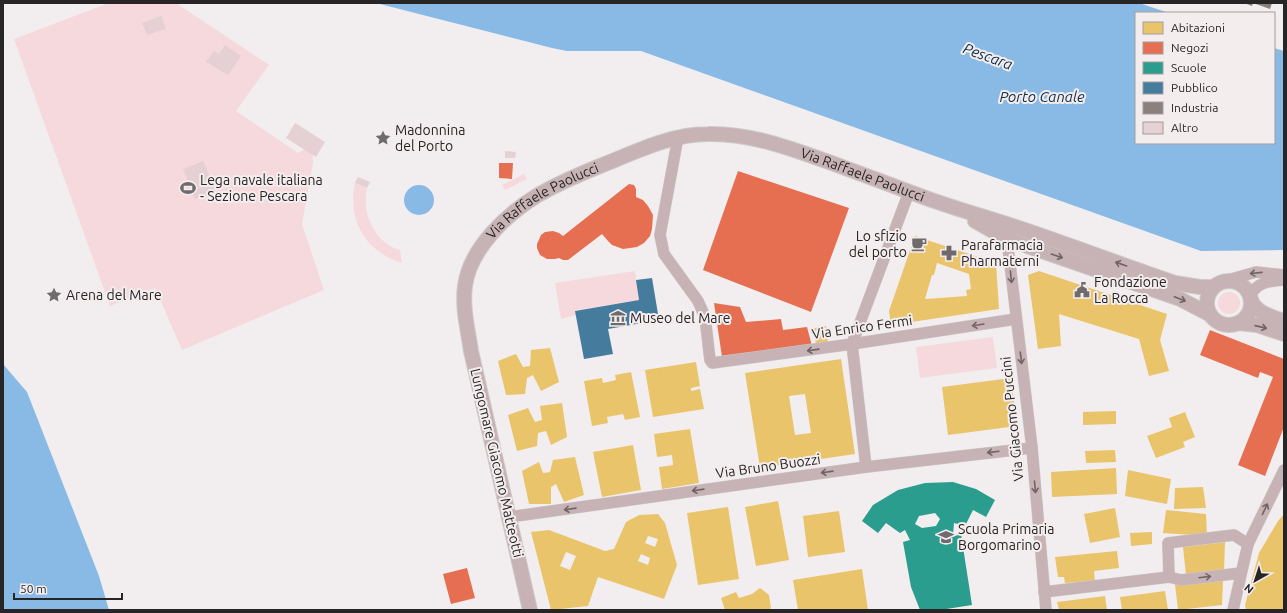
<svg xmlns="http://www.w3.org/2000/svg" width="1287" height="613" font-family="Ubuntu,sans-serif">
	<style>
		.green { fill: #f5d9dc }
		.water { fill: #88bae5 }
		.homes { fill: #e9c46a; fill-rule: evenodd }
		.shops { fill: #e76f51 }
		.schools { fill: #2a9d8f; fill-rule: evenodd }
		.public { fill: #457b9d }
		.industry { fill: #8a817c }
		.building { fill: #e5d0d4 }
		.lines { fill: none; stroke-linecap: round; stroke-linejoin: round }
		.minor-casing { stroke: #cdcbcb; stroke-width: 12 }
		.tertiary-casing { stroke: #cdcbcb; stroke-width: 16 }
		.minor { stroke: #c7b2b5; stroke-width: 11 }
		.tertiary { stroke: #c7b2b5; stroke-width: 14 }
		.oneway { stroke: #706466 }
		.labels { text-anchor: middle; dominant-baseline: central; stroke-width: 4; stroke-linejoin: round; paint-order: stroke }
		.poi-label { font-size: 14px; fill: #282526; stroke: #f3edee; text-anchor: start }
		.street-label { font-size: 14px; fill: #282526; stroke: #f3edee }
		.water-label { font-size: 15px; font-style: italic; fill: #0f2f48; stroke: #f3edee }
	</style>
	<rect width="100%" height="100%" fill="#f2eeef"/>
	<g class="green">
		<polygon points="109,3 176,3 269,65 236,111 298,153 309,146 312,148 313,163 302,224 324,290 182,350 155,288 110,306 14,39"/>
		<polygon points="524,174 527,179 505,190 502,185"/>
		<path d="M355 183 367 188C361 213 375 243 400 250L402 263C366 252 347 220 355 183Z"/>
		<polygon points="635,271 639,300 576,310 576,315 561,319 555,283"/>
		<circle cx="1229" cy="303" r="11"/>
		<polygon points="993,337 997,368 920,378 916,347"/>
	</g>
	<g class="water">
		<polygon points="376,3 1139,3 1169,13 1136,13 1136,143 1274,143 1274,48 1284,51 1284,250 1201,251 641,51 567,51 552,48"/>
		<circle cx="419" cy="200" r="15"/>
		<polygon points="3,364 27,392 99,576 109,610 3,610"/>
	</g>
	<g class="homes">
		<path d="M915 236 996 263 999 309 891 325 889 311ZM937 263 969 274 971 289 966 290 967 296 925 299 932 275H934Z"/>
		<polygon points="1039,271 1167,314 1160,340 1169,371 1149,376 1139,339 1059,314 1061,346 1038,349 1028,275"/>
		<polygon points="826,326 828,343 816,345 814,328"/>
		<polygon points="550,348 559,382 541,391 533,375 527,378 525,394 506,395 498,361 516,354 523,367 530,366 531,350"/>
		<path d="M841 359 855 454 760 468 745 373ZM805 394 811 433 795 435 789 396Z"/>
		<polygon points="696,362 700,386 691,388 691,391 700,389 704,409 653,417 645,370"/>
		<polygon points="631,372 640,417 625,420 623,414 607,417 608,423 592,426 584,381 602,378 603,383 616,380 615,375"/>
		<polygon points="1011,378 1017,426 948,435 942,387"/>
		<polygon points="562,403 567,437 551,445 546,431 538,433 537,446 517,451 508,415 528,408 535,422 542,420 540,406"/>
		<polygon points="1116,411 1116,424 1083,425 1083,412"/>
		<polygon points="1185,412 1195,437 1183,442 1185,447 1156,458 1147,436 1172,427 1169,418"/>
		<polygon points="690,429 699,483 662,489 659,467 673,465 672,455 657,457 654,434"/>
		<polygon points="633,445 641,490 602,497 593,452"/>
		<polygon points="1115,450 1116,462 1086,463 1085,451"/>
		<polygon points="575,457 584,495 564,502 556,484 551,487 551,504 529,504 522,471 539,462 543,473 550,472 553,460"/>
		<polygon points="1116,468 1117,494 1052,497 1051,472"/>
		<polygon points="1128,470 1171,479 1167,504 1125,496"/>
		<polygon points="1203,487 1206,508 1174,509 1175,488"/>
		<polygon points="778,501 789,560 756,566 745,507"/>
		<polygon points="728,507 739,579 698,585 687,513"/>
		<polygon points="1115,508 1120,537 1090,543 1084,514"/>
		<polygon points="1166,510 1206,514 1207,536 1163,533"/>
		<polygon points="839,511 845,552 808,557 803,516"/>
		<path d="M658 514 665 523 677 565 664 599 598 577 588 606 551 610 531 532 549 530 605 551 614 549 626 522 639 515ZM648 536 658 539 655 547 645 543ZM566 552 576 556 570 570 560 566ZM641 554 650 558 648 565 638 561Z"/>
		<polygon points="1284,514 1284,610 1246,610 1245,605 1259,553 1278,521"/>
		<polygon points="1152,532 1152,544 1131,546 1130,533"/>
		<polygon points="1225,542 1224,571 1186,575 1183,547"/>
		<polygon points="1117,551 1119,568 1094,571 1095,581 1065,583 1064,577 1058,577 1055,557"/>
		<polygon points="862,569 868,610 798,610 793,580"/>
		<polygon points="1223,581 1222,605 1178,610 1175,584"/>
		<polygon points="760,588 769,595 771,608 769,610 725,610 721,598 736,592 739,598 752,594"/>
		<polygon points="1165,591 1168,610 1122,610 1120,597"/>
		<polygon points="1105,596 1107,610 1059,610 1057,602"/>
	</g>
	<g class="shops">
		<polygon points="499,163 513,163 512,179 499,178"/>
		<polygon points="738,171 849,208 811,312 703,270"/>
		<polygon points="629,184 634,185 636,189 636,197 643,200 648,206 653,215 652,229 650,236 644,243 637,247 623,249 612,245 608,241 602,234 568,260 563,260 559,258 555,259 547,259 540,255 537,248 537,244 541,235 545,232 553,231 559,233 563,236"/>
		<polygon points="714,303 740,307 746,322 781,319 783,330 807,327 812,346 722,357"/>
		<polygon points="1210,330 1284,359 1284,427 1265,476 1238,465 1273,377 1260,372 1258,378 1200,355"/>
		<polygon points="467,568 475,598 451,604 443,574"/>
	</g>
	<path class="schools" d="M953 482 976 489 995 500 986 517 973 510 965 526 954 523 953 535 961 534 972 605 940 610H920L911 587 903 542 910 540 905 530 900 533 886 523 878 533 862 521 873 505 898 490 925 483ZM935 513 940 519 936 526 922 528 915 524 919 516Z"/>
	<polygon class="public" points="652,278 659,320 608,329 613,354 584,359 575,311 639,300 636,280"/>
	<polygon class="industry" points="1244,3 1272,3 1270,9 1253,3 1252,6"/>
	<g class="building">
		<polygon points="161,16 166,29 147,35 142,23"/>
		<polygon points="225,45 241,56 228,75 206,62 214,51 219,54"/>
		<polygon points="295,123 325,142 316,157 286,138"/>
		<polygon points="505,151 516,152 515,158 505,158"/>
		<polygon points="203,161 216,191 195,199 183,169"/>
		<polygon points="358,177 370,182 367,188 355,183"/>
	</g>
	<g class="lines">
		<defs>
			<g id="minor">
				<polyline points="678,137 660,235 664,254 698,301 705,317 710,360 712,363 852,344 1016,319"/>
				<polyline points="1008,233 1007,239 1032,448 1046,610"/>
				<polyline points="1228,280 1256,272 1284,275"/>
				<path d="M1250 296C1257 282 1269 281 1284 280"/>
				<polyline points="866,467 852,344 909,192"/>
				<polyline points="509,517 866,467 1032,448"/>
				<polyline points="1169,577 1168,543 1234,535 1248,544"/>
				<polyline points="1044,592 1169,577 1181,580 1241,573"/>
				<polyline points="1233,610 1248,544 1284,470"/>
			</g>
			<g id="tertiary">
				<polyline points="975,221 1007,239 1180,299 1209,314"/>
				<circle cx="1229" cy="303" r="22"/>
				<path d="M1251 300C1256 313 1272 317 1284 321"/>
				<polyline points="1238,323 1257,325 1284,334"/>
				<path id="s1" d="M530 610 471 351C468 330 462 308 465 286 470 248 507 214 538 195 559 183 582 173 605 164 637 151 672 134 708 134 752 133 796 150 837 165 867 176 896 187 926 198 956 209 986 217 1016 227 1070 245 1122 265 1175 283L1200 287H1212"/>
			</g>
		</defs>
		<use href="#minor" class="minor-casing"/>
		<use href="#tertiary" class="tertiary-casing"/>
		<use href="#minor" class="minor"/>
		<use href="#tertiary" class="tertiary"/>
	</g>
	<defs><path id="oneway-shaft" d="M-6 0H5M1.5-3L5.5 0L1.5 3" fill="none" stroke-width="1.6" stroke-linecap="round" stroke-linejoin="round"/></defs>
	<g class="oneway">
		<use href="#oneway-shaft" transform="translate(1057 256) rotate(19)"/>
		<use href="#oneway-shaft" transform="translate(1121 264) rotate(-161)"/>
		<use href="#oneway-shaft" transform="translate(1256 273) rotate(174)"/>
		<use href="#oneway-shaft" transform="translate(1011 277) rotate(84)"/>
		<use href="#oneway-shaft" transform="translate(1180 299) rotate(21)"/>
		<use href="#oneway-shaft" transform="translate(978 325) rotate(171)"/>
		<use href="#oneway-shaft" transform="translate(1261 327) rotate(13)"/>
		<use href="#oneway-shaft" transform="translate(813 350) rotate(172)"/>
		<use href="#oneway-shaft" transform="translate(1021 358) rotate(83)"/>
		<use href="#oneway-shaft" transform="translate(993 452) rotate(173)"/>
		<use href="#oneway-shaft" transform="translate(827 472) rotate(172)"/>
		<use href="#oneway-shaft" transform="translate(1035 487) rotate(85)"/>
		<use href="#oneway-shaft" transform="translate(698 490) rotate(172)"/>
		<use href="#oneway-shaft" transform="translate(570 509) rotate(172)"/>
		<use href="#oneway-shaft" transform="translate(1265 509) rotate(-65)"/>
		<use href="#oneway-shaft" transform="translate(1205 577) rotate(-7)"/>
	</g>
	<defs>
		<symbol id="sight-bare" viewBox="-9 -9 18 18"><path d="M0-6L1.8-2.2L6-1.7L2.9 1.2L3.7 5.4L0 3.3L-3.7 5.4L-2.9 1.2L-6-1.7L-1.8-2.2Z" fill="#6f6b6c" stroke="#f3edee" stroke-width="2.5" paint-order="stroke"/></symbol>
		<symbol id="stadium-bare" viewBox="-9 -9 18 18"><path d="M0-5a6.5 5 0 1 0 0 10a6.5 5 0 1 0 0-10ZM-3.5-1.8h7v3.6h-7Z" fill="#6f6b6c" stroke="#f3edee" stroke-width="2.5" paint-order="stroke"/></symbol>
		<symbol id="cafe-bare" viewBox="-9 -9 18 18"><path d="M-5.5-4.5H6V0H3Q3 3.5 0 3.5H-2.5Q-5.5 3.5-5.5 0ZM3-3.2v2h1.7v-2ZM-6 4.5H4V6H-6Z" fill="#6f6b6c" stroke="#f3edee" stroke-width="2.5" paint-order="stroke"/></symbol>
		<symbol id="pharmacy-bare" viewBox="-9 -9 18 18"><path d="M-2-6h4v4h4v4h-4v4h-4v-4h-4v-4h4Z" fill="#6f6b6c" stroke="#f3edee" stroke-width="2.5" paint-order="stroke"/></symbol>
		<symbol id="civic-bare" viewBox="-9 -9 18 18"><path d="M-.6-6.5H3V-4.5H.6V-3L4-1V1h2V6H-6V1h2V-1L-.6-3ZM-1.2 2.5V6h2.4V2.5Z" fill="#6f6b6c" stroke="#f3edee" stroke-width="2.5" paint-order="stroke"/></symbol>
		<symbol id="museum-bare" viewBox="-9 -9 18 18"><path d="M0-6L6-3V-2H-6V-3ZM-5-1h2V3h-2ZM-1-1h2V3h-2ZM3-1h2V3H3ZM-6 4H6V6H-6Z" fill="#6f6b6c" stroke="#f3edee" stroke-width="2.5" paint-order="stroke"/></symbol>
		<symbol id="school-bare" viewBox="-9 -9 18 18"><path d="M0-5L7-2L0 1L-7-2ZM-4 1L0 2.5L4 1V4Q0 6-4 4Z" fill="#6f6b6c" stroke="#f3edee" stroke-width="2.5" paint-order="stroke"/></symbol>
	</defs>
	<g fill-rule="evenodd">
		<use href="#sight-bare" x="372" y="127" width="22" height="22"/>
		<use href="#stadium-bare" x="177" y="177" width="22" height="22"/>
		<use href="#cafe-bare" x="908" y="233" width="22" height="22"/>
		<use href="#pharmacy-bare" x="938" y="242" width="22" height="22"/>
		<use href="#civic-bare" x="1071" y="279" width="22" height="22"/>
		<use href="#sight-bare" x="43" y="284" width="22" height="22"/>
		<use href="#museum-bare" x="607" y="307" width="22" height="22"/>
		<use href="#school-bare" x="935" y="526" width="22" height="22"/>
	</g>
	<g class="labels">
		<g class="poi-label">
			<text x="395" y="130">Madonnina<tspan x="395" dy="16">del Porto</tspan></text>
			<text x="200" y="180">Lega navale italiana<tspan x="200" dy="16">- Sezione Pescara</tspan></text>
			<text x="907" y="236" text-anchor="end">Lo sfizio<tspan x="907" dy="16">del porto</tspan></text>
			<text x="961" y="245">Parafarmacia<tspan x="961" dy="16">Pharmaterni</tspan></text>
			<text x="1094" y="282">Fondazione<tspan x="1094" dy="16">La Rocca</tspan></text>
			<text x="66" y="295">Arena del Mare</text>
			<text x="630" y="318">Museo del Mare</text>
			<text x="958" y="529">Scuola Primaria<tspan x="958" dy="16">Borgomarino</tspan></text>
		</g>
		<g class="street-label">
			<text stroke="none"><textPath href="#s1" startOffset="794">Via Raffaele Paolucci</textPath></text>
			<text stroke="none"><textPath href="#s1" startOffset="452">Via Raffaele Paolucci</textPath></text>
			<text transform="translate(862 327) rotate(-8)">Via Enrico Fermi</text>
			<text transform="translate(1012 419) rotate(-96)">Via Giacomo Puccini</text>
			<text transform="translate(497 463) rotate(77)">Lungomare Giacomo Matteotti</text>
			<text transform="translate(768 466) rotate(-8)">Via Bruno Buozzi</text>
		</g>
		<g class="water-label">
			<text transform="translate(988 56) rotate(20)">Pescara</text>
			<text x="1042" y="96">Porto Canale</text>
		</g>
	</g>
	<rect width="1287" height="613" fill="none" stroke="#282526" stroke-width="8"/>
	<rect x="1135" y="12" width="140" height="132" fill="#f3edee" stroke="#a29d9e"/>
	<rect x="1143" y="22" width="20" height="12" fill="#e9c46a" stroke="#a29d9e"/>
	<text x="1171" y="32" font-size="12" fill="#282526">Abitazioni</text>
	<rect x="1143" y="42" width="20" height="12" fill="#e76f51" stroke="#a29d9e"/>
	<text x="1171" y="52" font-size="12" fill="#282526">Negozi</text>
	<rect x="1143" y="62" width="20" height="12" fill="#2a9d8f" stroke="#a29d9e"/>
	<text x="1171" y="72" font-size="12" fill="#282526">Scuole</text>
	<rect x="1143" y="82" width="20" height="12" fill="#457b9d" stroke="#a29d9e"/>
	<text x="1171" y="92" font-size="12" fill="#282526">Pubblico</text>
	<rect x="1143" y="102" width="20" height="12" fill="#8a817c" stroke="#a29d9e"/>
	<text x="1171" y="112" font-size="12" fill="#282526">Industria</text>
	<rect x="1143" y="122" width="20" height="12" fill="#e5d0d4" stroke="#a29d9e"/>
	<text x="1171" y="132" font-size="12" fill="#282526">Altro</text>
	<g transform="translate(1255 581) rotate(219)" stroke="#f3edee" stroke-width="3" paint-order="stroke">
	<path d="M0-3L7 15L0 10L-7 15Z" fill="#282526"/>
	<text y="-6" font-size="11" font-weight="bold" text-anchor="middle" fill="#282526">N</text>
	</g>
	<path d="M14 593v6h108v-6" fill="none" stroke="#282526" stroke-width="2"/>
	<text x="20" y="593" font-size="12" fill="#282526" stroke="#f3edee" stroke-width="3" paint-order="stroke">50 m</text>
</svg>
